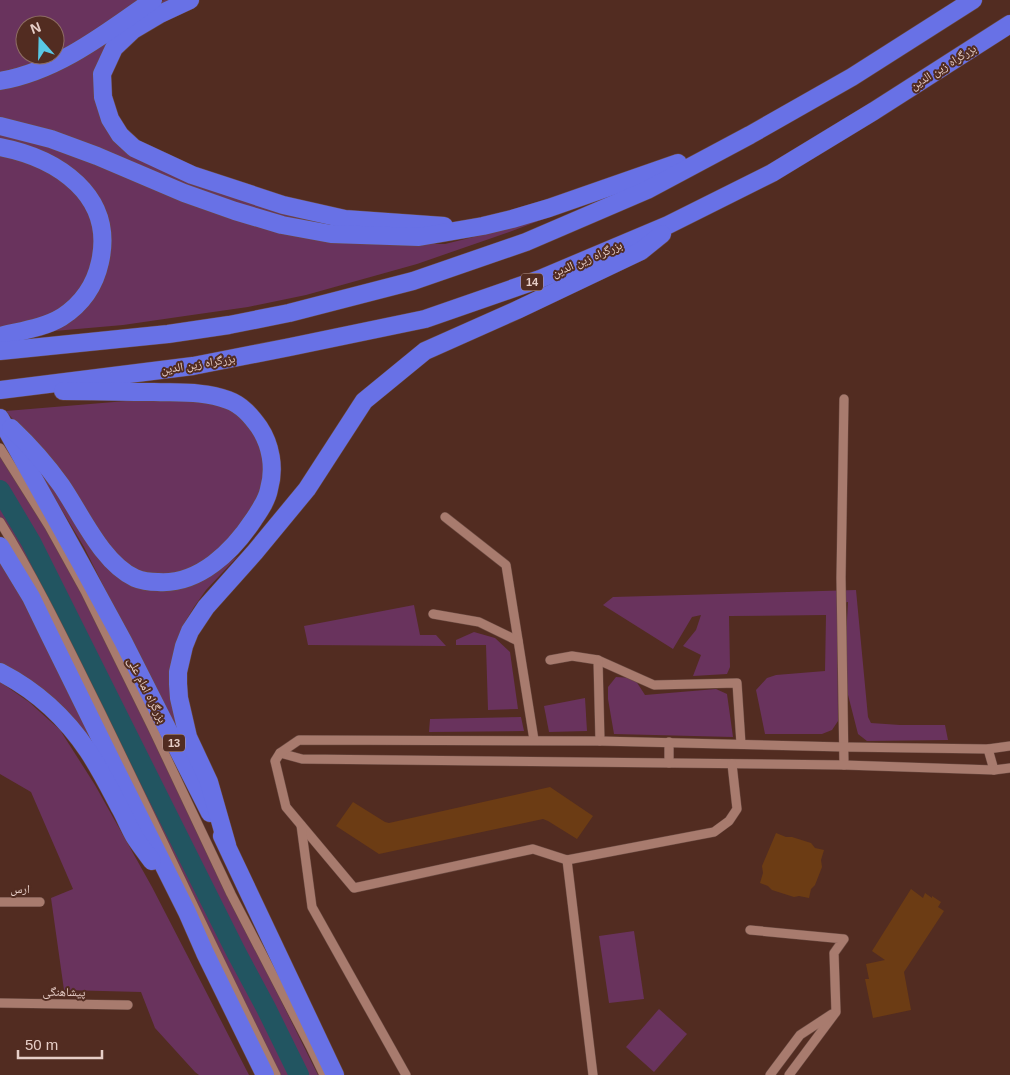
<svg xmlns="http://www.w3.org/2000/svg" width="1010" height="1075" font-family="Arial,'Noto Naskh Arabic',sans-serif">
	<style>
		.green { fill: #69335d; fill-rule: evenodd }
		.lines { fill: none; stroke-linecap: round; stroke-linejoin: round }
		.river { stroke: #225561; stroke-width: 20 }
		.building { fill: #6c3c14 }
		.minor-casing { stroke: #6b4b42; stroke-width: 10 }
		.highway-casing { stroke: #6b4b42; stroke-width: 19 }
		.minor { stroke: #a87b6e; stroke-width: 9 }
		.highway { stroke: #6871e6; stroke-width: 18 }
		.labels { text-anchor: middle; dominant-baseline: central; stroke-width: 4; stroke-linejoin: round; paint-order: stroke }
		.shield { fill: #522c21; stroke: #ba9d95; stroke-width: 1 }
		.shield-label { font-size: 11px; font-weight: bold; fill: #e7cec7 }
		.street-label { font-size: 12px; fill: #e7cec7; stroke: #522c21 }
	</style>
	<rect width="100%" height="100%" fill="#522c21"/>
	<g class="green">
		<path d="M0 0H142L51 59 0 72ZM25 25H55V55H25Z"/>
		<polygon points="164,0 181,0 104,52 119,142 368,231 275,218 0,121 0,85"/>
		<polygon points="0,131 141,178 381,244 445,244 522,225 602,197 512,231 417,264 306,295 248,307 185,316 123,325 43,332 91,298 99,204 0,141"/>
		<polygon points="0,152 18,156 74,187 94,223 92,273 63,311 0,331"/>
		<polygon points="183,399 225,404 256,432 266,459 262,493 221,551 174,576 143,575 121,561 55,470 6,411 138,400"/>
		<polygon points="23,445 121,576 213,573 238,556 206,590 194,607 185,622 174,655 211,805 101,581 84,547"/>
		<polygon points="0,453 45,526 87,604 145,721 224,886 318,1075 280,1075 0,519"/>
		<path d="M0 559C42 631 76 707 111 782L0 666Z"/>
		<polygon points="856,590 868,717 871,723 900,725 945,725 948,740 867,741 858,734 846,687 846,638 848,602 837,604 838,721 832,730 822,734 765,734 756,690 767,678 776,675 825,671 826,615 729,616 730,667 727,674 693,676 701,655 683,646 696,630 701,615 692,617 673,649 603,605 613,597"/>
		<polygon points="414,605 420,635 436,635 446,646 308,645 304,626"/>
		<polygon points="474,632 495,638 510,652 518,709 488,710 486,645 456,645 456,640"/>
		<polygon points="616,677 634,678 645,695 716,689 727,694 733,737 614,734 608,699 608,687"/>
		<polygon points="0,682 29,702 60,730 95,785 152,887 249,1075 199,1075 195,1072 155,1028 141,992 64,990 51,898 73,889 31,792 0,774"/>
		<polygon points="585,698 587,731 549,732 544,706"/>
		<polygon points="521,717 524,731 429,732 430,719"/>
		<polygon points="634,931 644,999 609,1003 599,936"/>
		<polygon points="659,1009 687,1034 654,1072 626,1047"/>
	</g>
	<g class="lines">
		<polyline class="river" points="0,490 31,542 236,952 266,1008 299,1075"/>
	</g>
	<g class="building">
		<polygon points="550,787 593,816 577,839 548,821 543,819 379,854 336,826 353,802 385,822 389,823"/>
		<polygon points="776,833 786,837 792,837 811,843 815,848 824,850 821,860 822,867 815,885 811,889 809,898 799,896 794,897 772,890 768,886 760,883 763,873 762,866"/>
		<polygon points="911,889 923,898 925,893 932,898 932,896 941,902 938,907 944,911 904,972 911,1010 873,1018 865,979 869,979 866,964 885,960 872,951"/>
	</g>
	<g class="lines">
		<defs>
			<g id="minor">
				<polyline points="844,399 841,578 844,765"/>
				<polyline points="0,448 49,526 85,591 152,727 231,894 311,1048 324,1075"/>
				<polyline points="445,517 506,565 534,740"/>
				<path d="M0 522C38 583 69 649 101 713 160 834 216 955 276 1075"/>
				<polyline points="433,614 479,622 518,641"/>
				<polyline points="550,660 572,656 598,660 654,685 737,683 741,744"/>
				<polyline points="598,660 600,741"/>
				<polyline points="669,742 669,763"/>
				<polyline points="988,749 994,770"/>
				<polyline points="280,753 302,759 844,765 994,770 1010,768"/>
				<polyline points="732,764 737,809 729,821 714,832 567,860 533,849 354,888 286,807 275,761 280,753 299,740 600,741 844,747 988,749 1010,746"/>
				<polyline points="301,825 312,907 406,1075"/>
				<polyline points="567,860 593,1075"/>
				<polyline points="0,902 40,902"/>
				<polyline points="750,930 844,939 834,953 836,1012 789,1075"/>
				<polyline points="0,1003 128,1005"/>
				<polyline points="770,1075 800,1035 832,1014"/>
			</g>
			<g id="highway">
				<polyline points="190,0 160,14 133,30 114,48 102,74 103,97 110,119 120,135 134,148 192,175 283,205 345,219 444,226"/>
				<path d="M0 81C58 71 106 33 153 0"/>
				<polyline points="0,126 51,139 97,156 184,193 235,211 282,225 331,234 419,237 483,226 512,219 549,208 678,163"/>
				<path d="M0 147C57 158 115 195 100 262 95 285 82 304 62 317 44 328 20 331 0 336"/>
				<polyline points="0,351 168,334 229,325 289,313 413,281 526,242 647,190 750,135 852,77 973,0"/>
				<polyline points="0,390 193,366 290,347 425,319 540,279 668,225 772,173 874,111 1010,24"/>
				<polyline points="0,418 80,562 123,641 210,813"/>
				<path d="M11 428C30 446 46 464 61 485 81 514 102 563 135 578 142 581 150 582 158 582 199 585 233 551 254 519 260 510 267 500 269 489 275 468 271 445 259 427 251 416 242 405 228 400 204 391 179 393 154 392 123 392 93 391 63 391"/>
				<polyline points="0,546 31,597 48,632 114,766 187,912 205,953 265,1075"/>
				<path d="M0 672C35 690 66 718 88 751 100 769 110 789 120 808 125 817 129 827 134 836 139 844 146 853 152 861"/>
				<polyline points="222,836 335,1075"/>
				<polyline points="227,845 209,782 188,737 179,698 178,684 178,672 184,646 190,631 206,607 255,552 307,489 364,401 425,351 517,310 641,251 662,234"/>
			</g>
		</defs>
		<use href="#minor" class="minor-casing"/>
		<use href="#highway" class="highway-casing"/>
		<use href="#minor" class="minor"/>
		<use href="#highway" class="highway"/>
	</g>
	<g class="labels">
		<g class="shield">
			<rect x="521" y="273.5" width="22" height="17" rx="4"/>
			<rect x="163" y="734.5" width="22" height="17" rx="4"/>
		</g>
		<g class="shield-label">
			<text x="532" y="282">14</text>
			<text x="174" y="743">13</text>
		</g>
		<g class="street-label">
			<text transform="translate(943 67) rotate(-32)">بزرگراه زین الدین</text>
			<text transform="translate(587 259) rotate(-23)">بزرگراه زین الدین</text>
			<text transform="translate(198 364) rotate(-9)">بزرگراه زین الدین</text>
			<text transform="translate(147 690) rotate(63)">بزرگراه امام علی</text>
			<text x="20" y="889">ارس</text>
			<text transform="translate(64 992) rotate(1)">پیشاهنگی</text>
		</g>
	</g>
	<g transform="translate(40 40) rotate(340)"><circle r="24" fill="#522c21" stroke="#8e6d63"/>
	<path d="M0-4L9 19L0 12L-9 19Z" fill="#59c8e4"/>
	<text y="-8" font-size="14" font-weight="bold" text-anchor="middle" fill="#e7cec7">N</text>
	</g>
	<path d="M18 1050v8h84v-8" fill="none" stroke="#e7cec7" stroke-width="2.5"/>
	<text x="25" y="1050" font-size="15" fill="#e7cec7" stroke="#522c21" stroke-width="4" paint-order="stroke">50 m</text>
</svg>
